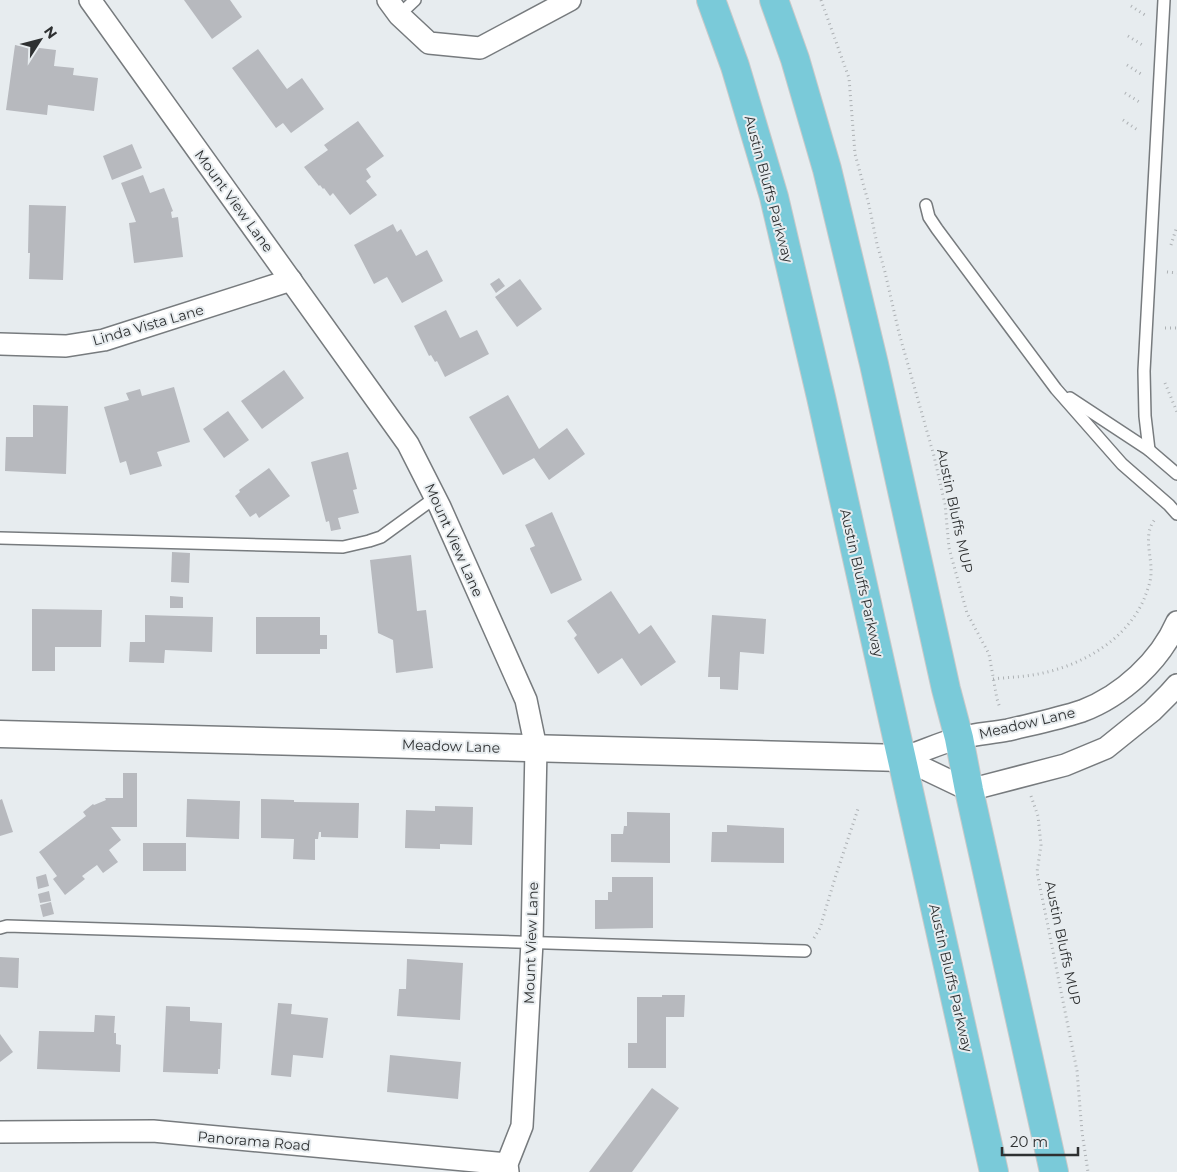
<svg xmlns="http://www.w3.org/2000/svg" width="1177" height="1172" font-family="Montserrat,sans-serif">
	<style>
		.building { fill: #b7b9be }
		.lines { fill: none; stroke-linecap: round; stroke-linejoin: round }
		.service-casing { stroke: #777b7e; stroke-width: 14 }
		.minor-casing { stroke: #777b7e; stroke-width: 24 }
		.tertiary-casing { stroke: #777b7e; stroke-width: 29 }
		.primary-casing { stroke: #c9c9c9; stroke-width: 30 }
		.path { stroke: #adb1b4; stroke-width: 3; stroke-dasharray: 1 4; stroke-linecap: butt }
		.service { stroke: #fff; stroke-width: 11 }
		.minor { stroke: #fff; stroke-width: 21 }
		.tertiary { stroke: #fff; stroke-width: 26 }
		.primary { stroke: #7acad9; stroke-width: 28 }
		.labels { text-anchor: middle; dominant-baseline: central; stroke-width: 4; stroke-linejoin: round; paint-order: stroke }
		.street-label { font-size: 14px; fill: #2e3031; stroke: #e7ecef }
	</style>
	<rect width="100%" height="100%" fill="#e7ecef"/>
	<g class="building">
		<polygon points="184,0 230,0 242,17 212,39"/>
		<polygon points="15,45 56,50 54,66 74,68 73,75 98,78 94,111 48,105 47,115 6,110"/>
		<polygon points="258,49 287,89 302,78 324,109 291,133 283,123 276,128 232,68"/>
		<polygon points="358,121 384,156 366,169 371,177 366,181 377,195 350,215 333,193 330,196 324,188 323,189 320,185 319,186 304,167 328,150 324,145"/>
		<polygon points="132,144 142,168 112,180 103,156"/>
		<polygon points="143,175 150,193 164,188 173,211 171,212 172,218 178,217 183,257 134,263 129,223 136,222 121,183"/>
		<polygon points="29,205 66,206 63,280 29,279 30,253 28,253"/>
		<polygon points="393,224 397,232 401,229 416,256 427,250 443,281 402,303 387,277 374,284 354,245"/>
		<polygon points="499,278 505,286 496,293 490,284"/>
		<polygon points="520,279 542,309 517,327 495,297"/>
		<polygon points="446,310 460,338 477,330 489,354 445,377 437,361 435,362 431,355 429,356 414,326"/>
		<polygon points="284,370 304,398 262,429 241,401"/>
		<polygon points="174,387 190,442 157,452 162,466 130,475 126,461 120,463 104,407 129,400 126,393 140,389 142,396"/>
		<polygon points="508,395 539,449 567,428 585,454 549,480 534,458 503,475 469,417"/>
		<polygon points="33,405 68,406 66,474 5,471 6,437 33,437"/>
		<polygon points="228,411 249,440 224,458 203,429"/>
		<polygon points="348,452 357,489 353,490 359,513 338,518 341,529 331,531 329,521 326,522 311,462"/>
		<polygon points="269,468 290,496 259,518 256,513 250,517 235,496 240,492 239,490"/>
		<polygon points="552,512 582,580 551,594 530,549 530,548 535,546 525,525"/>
		<polygon points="172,552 190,553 189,583 171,582"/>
		<polygon points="411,555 417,611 426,610 433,668 396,673 393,640 378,633 370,560"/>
		<polygon points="611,591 639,634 651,625 676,662 641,686 622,658 598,674 574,638 577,635 567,621"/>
		<polygon points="170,596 183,597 183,608 170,608"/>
		<polygon points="32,609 102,610 101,647 55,647 55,671 32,671"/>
		<polygon points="145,615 213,617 212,652 165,650 164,663 129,662 130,642 145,642"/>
		<polygon points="712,615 766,619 764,654 740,652 738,690 720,689 720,677 708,677"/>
		<polygon points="256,617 320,617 320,635 327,635 327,649 320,649 320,654 256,654"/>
		<polygon points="123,773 137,773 137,827 111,827 121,840 109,850 118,862 103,873 97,865 82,876 85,879 65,895 53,879 57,876 39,852 86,816 83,812 93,804 94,805 106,800 105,798 123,798"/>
		<polygon points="2,799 13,832 0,836 0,800"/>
		<polygon points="187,799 240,801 239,839 186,837"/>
		<polygon points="261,799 294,800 294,802 359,803 358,838 321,837 321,832 319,832 318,839 315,839 315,860 293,859 294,839 261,838"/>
		<polygon points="435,806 473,807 472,845 440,844 440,849 405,848 406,810 435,811"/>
		<polygon points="627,812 670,813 670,863 611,862 611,834 623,834 624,826 627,826"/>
		<polygon points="727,825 784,828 784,863 711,862 712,832 727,832"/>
		<rect x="143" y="843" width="43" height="28"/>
		<polygon points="46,874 49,886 38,889 36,877"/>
		<polygon points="612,877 653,877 653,928 595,929 595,900 608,900 608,892 612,892"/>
		<polygon points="49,891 51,901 40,903 38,894"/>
		<polygon points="51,902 54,914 43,917 40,905"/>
		<polygon points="0,957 19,958 18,988 0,987"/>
		<polygon points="407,959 463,963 460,1020 397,1016 399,989 406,989"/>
		<polygon points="662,995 685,995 684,1017 666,1017 666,1068 628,1068 628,1043 637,1043 637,997 662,997"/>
		<polygon points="278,1003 292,1004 291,1014 328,1018 323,1058 293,1055 291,1077 271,1075"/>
		<polygon points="166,1006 190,1007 190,1021 222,1023 220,1069 218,1069 218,1074 163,1072"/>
		<polygon points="95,1015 115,1016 114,1033 116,1033 116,1044 121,1045 120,1072 37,1069 39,1031 94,1032"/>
		<polygon points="0,1034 13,1052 0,1062"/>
		<polygon points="390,1055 461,1062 458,1099 387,1092"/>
		<polygon points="652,1088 679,1108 632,1172 589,1172"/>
	</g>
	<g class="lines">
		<defs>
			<g id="service">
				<polyline points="399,15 415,0"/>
				<polyline points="926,205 929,217 937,229 1056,389 1122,464 1169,505 1177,514"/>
				<polyline points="1070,398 1149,450 1177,474"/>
				<polyline points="1149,450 1145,416 1144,371 1164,0"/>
				<polyline points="0,538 343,547 369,541 381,537 436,497"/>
				<polyline points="0,928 7,926 805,951"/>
			</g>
			<g id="minor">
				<polyline points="90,0 408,444 440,507 526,700 536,748 532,942 522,1126 507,1164 508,1172"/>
				<polyline points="388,0 399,15 429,43 480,48 570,0"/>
				<polyline points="0,344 66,346 104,340 291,280"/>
				<path d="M902 758C921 752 940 743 959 738 975 734 992 733 1008 730 1033 724 1058 719 1082 711 1122 696 1160 661 1177 622"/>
				<polyline points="902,758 969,790 1065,765 1106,748 1152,711 1169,694 1177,685"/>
				<polyline points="0,1132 153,1131 507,1164"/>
			</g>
			<polyline id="tertiary" points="0,734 902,758"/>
			<g id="primary">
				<polyline points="711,0 735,66 774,197 821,397 994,1172"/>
				<polyline points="774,0 795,59 827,169 874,364 946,689 959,738 969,790 1054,1172"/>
			</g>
		</defs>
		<use href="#service" class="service-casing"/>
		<use href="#minor" class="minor-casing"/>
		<use href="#tertiary" class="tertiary-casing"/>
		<use href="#primary" class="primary-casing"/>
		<g class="path">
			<polyline points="821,0 849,78 855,154 869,205 877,244 885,272 899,333 934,456 945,504 949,548 967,613 989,654 997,699 1000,708"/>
			<polyline points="1131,6 1145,15"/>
			<polyline points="1128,36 1144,46"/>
			<polyline points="1127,65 1141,74"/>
			<polyline points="1125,93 1141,103"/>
			<polyline points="1123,120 1139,131"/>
			<polyline points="1171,245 1177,226"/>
			<polyline points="1167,272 1177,273"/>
			<polyline points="1165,328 1177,328"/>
			<polyline points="1165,383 1177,412"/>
			<path d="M993 679C1010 677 1026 677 1043 673 1084 664 1127 639 1144 599 1147 591 1151 582 1151 573 1152 555 1142 534 1156 518"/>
			<polyline points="1031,796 1038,816 1041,845 1037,872 1077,1071 1082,1132 1088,1172"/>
			<polyline points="814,938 820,928 835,878 859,806"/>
		</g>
		<use href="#service" class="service"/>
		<use href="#minor" class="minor"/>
		<use href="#tertiary" class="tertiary"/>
		<use href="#primary" class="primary"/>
	</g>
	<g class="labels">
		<g class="street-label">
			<text transform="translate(769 189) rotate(75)">Austin Bluffs Parkway</text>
			<text transform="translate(234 201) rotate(54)">Mount View Lane</text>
			<text transform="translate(148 325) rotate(-16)">Linda Vista Lane</text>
			<text transform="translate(955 511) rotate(78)">Austin Bluffs MUP</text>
			<text transform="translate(454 540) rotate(66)">Mount View Lane</text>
			<text transform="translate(862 583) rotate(77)">Austin Bluffs Parkway</text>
			<text transform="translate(1027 723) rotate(-13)">Meadow Lane</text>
			<text transform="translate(451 746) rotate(2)">Meadow Lane</text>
			<text transform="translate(531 943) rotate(-88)">Mount View Lane</text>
			<text transform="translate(1063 943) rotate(78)">Austin Bluffs MUP</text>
			<text transform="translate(951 978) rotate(77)">Austin Bluffs Parkway</text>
			<text transform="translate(254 1141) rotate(5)">Panorama Road</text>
		</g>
	</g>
	<g transform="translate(40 40) rotate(54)" stroke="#e7ecef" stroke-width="4" paint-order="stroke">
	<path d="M0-4L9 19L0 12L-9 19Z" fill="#2e3031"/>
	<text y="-8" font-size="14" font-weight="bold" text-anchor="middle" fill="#2e3031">N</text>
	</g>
	<path d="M1002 1147v8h76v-8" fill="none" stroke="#2e3031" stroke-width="2.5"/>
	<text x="1010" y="1147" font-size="15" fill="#2e3031" stroke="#e7ecef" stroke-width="4" paint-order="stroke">20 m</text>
</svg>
